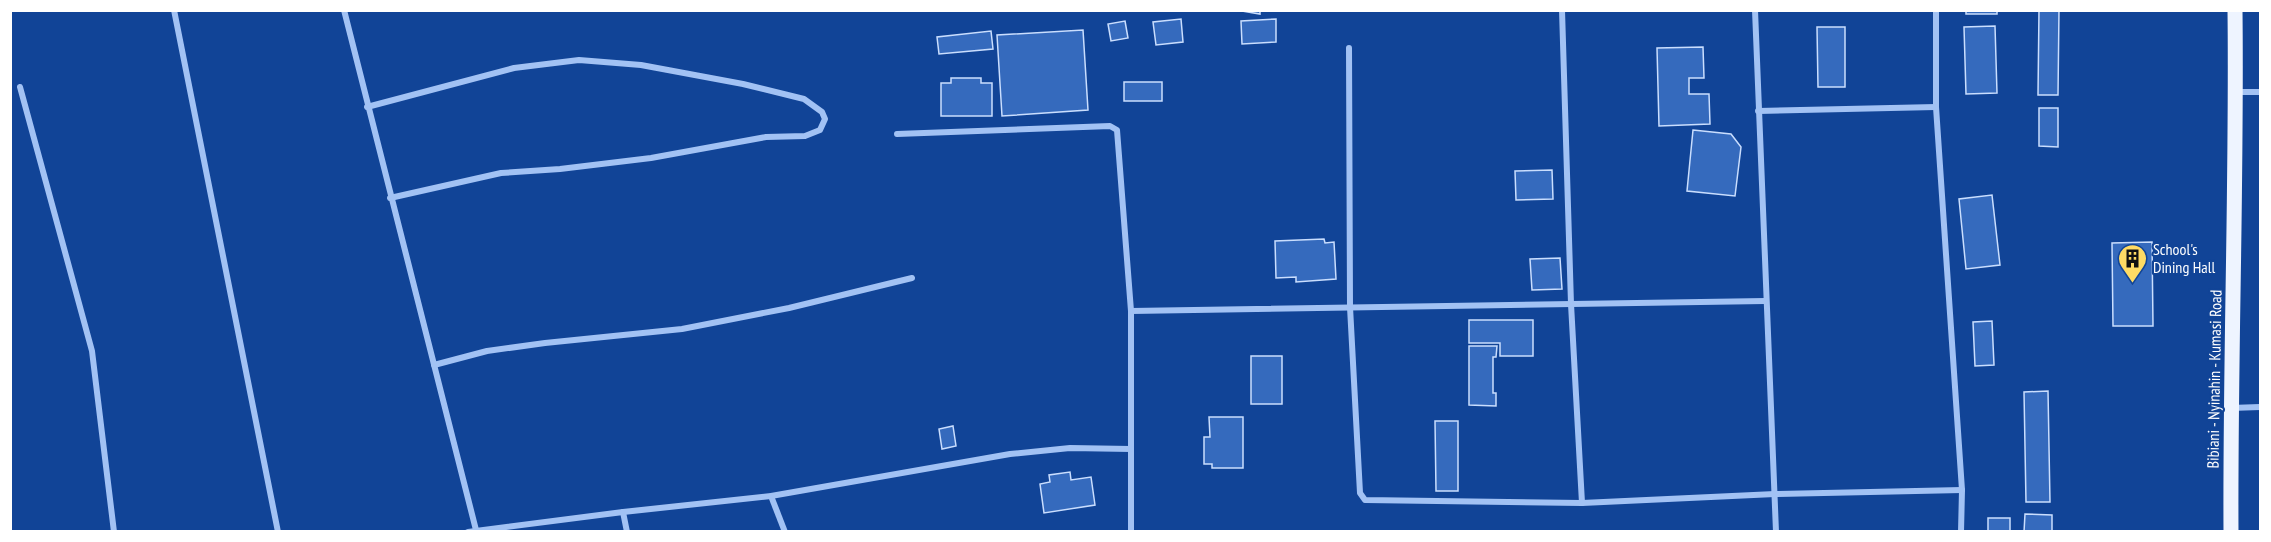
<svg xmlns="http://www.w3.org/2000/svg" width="2271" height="542" font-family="'PT Sans Narrow',sans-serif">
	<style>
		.building { fill: #356abd; stroke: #cadefe; stroke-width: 1.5 }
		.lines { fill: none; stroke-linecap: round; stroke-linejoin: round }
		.minor { stroke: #a2c2f4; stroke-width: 6 }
		.primary { stroke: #eef4ff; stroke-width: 15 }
		.labels { text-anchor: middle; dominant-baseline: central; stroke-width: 4.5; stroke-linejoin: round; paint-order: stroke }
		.poi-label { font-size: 16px; fill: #fff; stroke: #114497; text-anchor: start }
		.street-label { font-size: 16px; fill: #fff; stroke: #114497 }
	</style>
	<rect width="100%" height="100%" fill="#114497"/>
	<g class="building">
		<polygon points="1236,10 1260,10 1260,14"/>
		<rect x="1966" y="10" width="31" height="4"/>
		<polygon points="2039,10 2059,10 2058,95 2038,95"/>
		<polygon points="1181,19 1183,42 1156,45 1153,22"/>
		<polygon points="1276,19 1276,42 1242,44 1241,21"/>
		<polygon points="1125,21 1128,38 1111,41 1108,24"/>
		<polygon points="1995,26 1997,93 1966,94 1964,27"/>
		<polygon points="1817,27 1845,27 1845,87 1818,87"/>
		<polygon points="1083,30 1088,110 1002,116 997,35"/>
		<polygon points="991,31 993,49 939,54 937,37"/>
		<polygon points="1703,47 1704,78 1689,78 1689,94 1709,94 1710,124 1659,126 1657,48"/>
		<polygon points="951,78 981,78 981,83 992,83 992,116 941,116 941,83 951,83"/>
		<rect x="1124" y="82" width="38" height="19"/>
		<polygon points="2039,108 2058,108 2058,147 2039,146"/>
		<polygon points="1693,130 1731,134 1741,147 1735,196 1687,191"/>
		<polygon points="1552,170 1553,199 1516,200 1515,171"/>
		<polygon points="1992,195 2000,265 1966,269 1959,199"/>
		<polygon points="1324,239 1325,243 1334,242 1336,279 1296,282 1296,277 1276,278 1275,241"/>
		<polygon points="2152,242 2153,326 2113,326 2112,243"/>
		<polygon points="1560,258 1562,289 1532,290 1530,259"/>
		<polygon points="1469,320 1533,320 1533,356 1500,356 1500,343 1469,343"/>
		<polygon points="1992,321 1994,365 1975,366 1973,322"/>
		<polygon points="1469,346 1497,346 1496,357 1493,357 1493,393 1496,393 1496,406 1469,405"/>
		<rect x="1251" y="356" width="31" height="48"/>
		<polygon points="2048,391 2050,502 2026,502 2024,392"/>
		<polygon points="1209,417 1243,417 1243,468 1212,468 1212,464 1204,464 1204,437 1210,437"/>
		<polygon points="1435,421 1458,421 1458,491 1436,491"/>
		<polygon points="953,426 956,446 942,449 939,429"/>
		<polygon points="1070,472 1071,480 1091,477 1095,505 1044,513 1040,484 1050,482 1049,475"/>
		<polygon points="2025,514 2052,515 2052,532 2024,532"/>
		<rect x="1988" y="518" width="22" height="14"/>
	</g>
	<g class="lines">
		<g class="minor">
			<polyline points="174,10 278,532"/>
			<polyline points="344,10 476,530"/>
			<polyline points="1562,10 1571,304 1582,503"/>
			<polyline points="1755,10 1776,532"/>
			<polyline points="1936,10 1936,107 1962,490 1961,532"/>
			<polyline points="1349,48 1350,307 1360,493 1365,500 1582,503 1775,494 1962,490"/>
			<polyline points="20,87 92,351 114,532"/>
			<polyline points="2237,92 2260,92"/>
			<polyline points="367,107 514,68 579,60 641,65 743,84 804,99 822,112 825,119 820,130 805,136 766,137 651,158 560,169 501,173 390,198"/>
			<polyline points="1758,111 1936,107"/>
			<polyline points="897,134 1110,126 1117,130 1131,311 1131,532"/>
			<polyline points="1131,311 1765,301"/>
			<polyline points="434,365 487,351 545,343 682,329 789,308 912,278"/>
			<polyline points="2231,408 2260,407"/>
			<polyline points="771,496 785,532"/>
			<polyline points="623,512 627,532"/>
			<polyline points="468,532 623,512 771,496 1010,454 1070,448 1131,449"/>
		</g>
		<path class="primary" d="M2231 532C2230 358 2237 184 2235 10"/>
	</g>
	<defs>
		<symbol id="building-pin" viewBox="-11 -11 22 30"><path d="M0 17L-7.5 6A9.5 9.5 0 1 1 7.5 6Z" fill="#ffdb64" stroke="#114497"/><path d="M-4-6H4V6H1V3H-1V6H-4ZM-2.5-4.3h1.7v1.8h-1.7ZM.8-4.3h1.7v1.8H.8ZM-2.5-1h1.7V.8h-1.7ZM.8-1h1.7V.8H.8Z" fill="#111"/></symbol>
	</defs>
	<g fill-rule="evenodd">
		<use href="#building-pin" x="2116" y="242" width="33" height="45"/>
	</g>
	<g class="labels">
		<g class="poi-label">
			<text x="2153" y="249">School's<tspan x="2153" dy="18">Dining Hall</tspan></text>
		</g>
		<g class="street-label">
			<text transform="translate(2214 379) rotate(-89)">Bibiani - Nyinahin - Kumasi Road</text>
		</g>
	</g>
	<rect width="2271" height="542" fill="none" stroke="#ffffff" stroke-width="24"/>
</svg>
